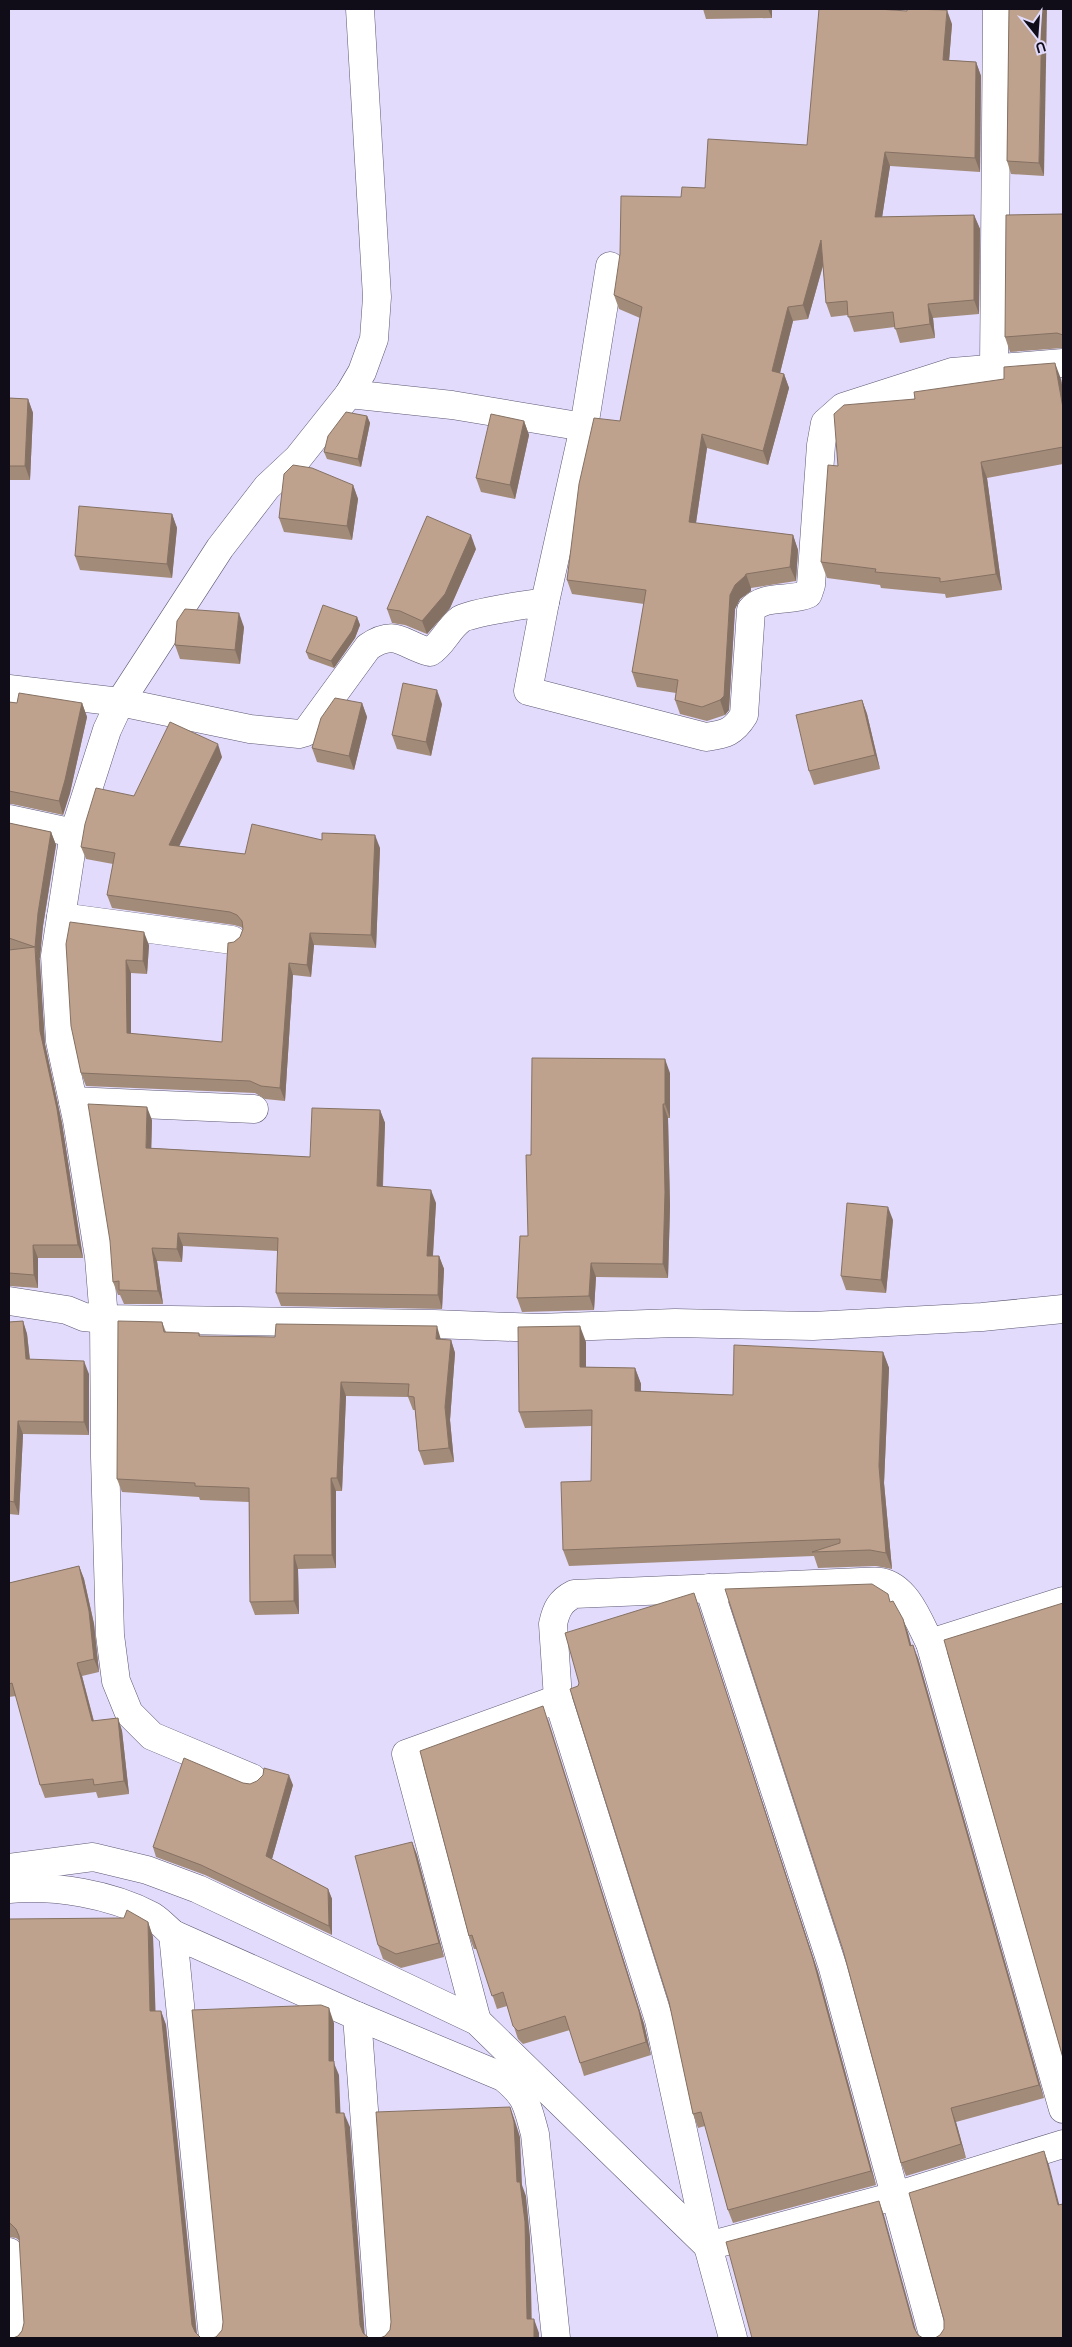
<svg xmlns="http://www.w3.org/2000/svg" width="1072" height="2347" font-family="Figtree,sans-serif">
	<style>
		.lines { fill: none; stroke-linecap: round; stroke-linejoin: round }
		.minor-casing { stroke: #5e5873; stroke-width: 29 }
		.tertiary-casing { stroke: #5e5873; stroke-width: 29 }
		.minor { stroke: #fff; stroke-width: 28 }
		.tertiary { stroke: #fff; stroke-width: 28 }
		.wall { fill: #a38b79 }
		.shaded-wall { fill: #857163 }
		.building { fill: #bea28d; stroke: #857163 }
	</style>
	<rect width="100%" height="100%" fill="#e2dbfc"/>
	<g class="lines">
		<defs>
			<g id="minor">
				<polyline points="994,369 997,9"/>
				<polyline points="349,394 452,405 584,427"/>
				<polyline points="545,602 584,427 610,266"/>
				<path d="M9 689 120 702 250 729 299 734 306 732 368 647C396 628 403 645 430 652 443 644 448 628 461 619 468 613 531 604 545 602L528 691 706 737C725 734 733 733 744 715L751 610C764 594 791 602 808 594L811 585 821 445 825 423 843 407 952 372 1063 363"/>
				<polyline points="9,819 74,833"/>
				<polyline points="61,917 232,940"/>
				<polyline points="73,1101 254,1109"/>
				<polyline points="709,1588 833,1968 934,2338"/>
				<polyline points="930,1643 1063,1601"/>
				<polyline points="252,1778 152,1736 129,1713 116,1681 110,1635 105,1457 104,1319 99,1257 77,1120 60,1041 55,956 74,833 107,730 120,702 220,548 267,487 298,458 349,394 362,372 374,339 377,297 360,9"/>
				<polyline points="9,1868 93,1857 147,1870 198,1889 477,2021 708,2246 895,2196 1063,2144"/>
				<path d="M9 1889C55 1885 111 1894 152 1916 160 1921 166 1928 173 1934"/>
				<polyline points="357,2016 381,2338"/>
				<polyline points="477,2021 406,1754 558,1699"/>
				<polyline points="9,2252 14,2338"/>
				<path d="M213 2338 173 1934 357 2016 503 2077C527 2096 527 2105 535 2134L556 2338"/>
				<path d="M733 2338 708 2246 659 2020 558 1699 553 1624C556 1610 560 1601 574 1594L861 1582C867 1582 875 1581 881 1582 907 1587 919 1622 930 1643L1063 2109"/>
			</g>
			<polyline id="tertiary" points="9,1301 67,1310 84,1317 104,1319 434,1324 538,1328 675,1323 813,1326 982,1317 1063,1309"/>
		</defs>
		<use href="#minor" class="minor-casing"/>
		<use href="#tertiary" class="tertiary-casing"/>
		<use href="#minor" class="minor"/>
		<use href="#tertiary" class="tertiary"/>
	</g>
	<g class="wall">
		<polygon points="703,9 772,9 772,18 706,19"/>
		<polygon points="1009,9 1044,176 1011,174 1007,161"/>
		<polygon points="952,24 949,60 976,62 981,76 980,172 890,166 882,217 974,215 980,229 979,314 933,318 935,338 900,343 895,327 854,332 848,315 831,317 826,303 823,266 808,319 793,321 780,373 784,374 789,388 768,465 707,448 696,523 793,535 798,550 796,581 751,588 751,591 740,599 735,609 729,710 725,715 707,721 680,714 675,700 676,693 637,687 632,672 644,604 572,594 567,580 620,421 640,318 619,309 614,295 681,197 705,188 807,145"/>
		<polygon points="1063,214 1063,348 1010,352 1005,337"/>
		<polygon points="1061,379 1063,391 1063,464 987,478 1002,590 946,598 945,594 881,588 880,585 827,578 821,562 838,466 915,399"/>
		<polygon points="9,398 28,399 33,413 30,480 9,480"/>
		<polygon points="367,416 370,423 361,467 327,459 324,452"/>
		<polygon points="524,421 529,435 515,499 481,492 476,478"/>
		<polygon points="353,485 358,499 352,540 284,532 279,518"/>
		<polygon points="172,514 177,528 172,578 80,570 75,556"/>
		<polygon points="476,549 450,608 427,634 405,625 392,623 387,609"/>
		<polygon points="357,617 360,625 355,638 334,668 309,659 306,652"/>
		<polygon points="244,627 240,664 180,659 175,645"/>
		<polygon points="862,700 867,714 880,769 814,785 809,771"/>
		<polygon points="9,702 17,703 82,703 87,717 70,793 63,815 12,804 9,804"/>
		<polygon points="362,703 367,717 354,770 317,762 312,748"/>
		<polygon points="442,704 431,756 397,749 392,735"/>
		<polygon points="222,757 179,846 245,854 322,840 380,848 376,948 314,945 311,977 293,975 285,1101 265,1099 255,1093 86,1086 81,1073 66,944 149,945 147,974 131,973 131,1034 222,1042 234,942 240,937 243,929 241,927 234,925 112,908 107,895 113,864 86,859 81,847 134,796"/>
		<polygon points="9,823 51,832 56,845 43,926 39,960 45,1044 62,1123 83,1258 38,1258 38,1288 9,1286"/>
		<polygon points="670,1073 670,1118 668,1118 670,1206 668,1278 596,1277 594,1310 522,1312 517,1298 528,1236 531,1155"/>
		<polygon points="380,1110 385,1123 383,1187 436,1203 433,1256 439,1256 444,1269 442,1309 281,1306 276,1293 278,1251 183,1246 182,1262 157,1261 163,1304 124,1304 120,1295 118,1295 113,1282 152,1120 151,1148 310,1157"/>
		<polygon points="893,1220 886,1293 846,1290 841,1276"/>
		<polygon points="23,1321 27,1334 30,1359 89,1374 89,1435 23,1434 19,1515 9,1514 9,1322"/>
		<polygon points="162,1322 166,1332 199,1333 200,1336 451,1340 455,1353 450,1420 454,1462 424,1465 419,1451 415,1410 413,1410 408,1397 346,1396 342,1491 336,1491 336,1568 298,1569 299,1614 255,1615 250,1602 249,1502 200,1500 199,1497 122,1492 117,1479"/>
		<polygon points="586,1342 586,1367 635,1368 641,1384 641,1391 733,1395 883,1352 889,1368 884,1483 892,1569 876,1566 818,1568 814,1556 569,1566 563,1550 591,1481 592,1426 525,1428 519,1412"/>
		<polygon points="79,1566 84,1579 94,1624 99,1672 82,1676 94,1721 118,1718 122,1731 129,1794 98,1798 96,1792 45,1798 40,1785 16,1696 9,1697 9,1583"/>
		<polygon points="891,1602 903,1619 908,1633 911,1645 918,1658 1044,2098 956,2122 966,2158 906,2176 901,2163"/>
		<polygon points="698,1606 818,1972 876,2185 733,2223 728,2210 705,2126 698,2128 693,2114 669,2002 578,1686"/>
		<polygon points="548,1719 644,2024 651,2055 584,2076 570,2030 523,2044 518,2039 507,2006 497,2009 477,1949 474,1949 469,1936"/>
		<polygon points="243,1783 250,1784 293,1785 272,1859 328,1889 332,1899 332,1935 205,1875 156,1857 153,1847"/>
		<polygon points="412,1842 417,1855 444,1957 401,1968 383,1959 378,1945"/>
		<polygon points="9,1919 148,1922 153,1937 155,2011 161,2011 166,2025 197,2334 201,2338 18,2336 22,2331 24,2323 20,2241 16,2238 9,2237"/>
	</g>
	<g class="shaded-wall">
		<polygon points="768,9 772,9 772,18"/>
		<polygon points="1042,9 1047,9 1044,176 1039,163"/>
		<polygon points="947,10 952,24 948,74 943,60"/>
		<polygon points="976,62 981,76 980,172 975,158"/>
		<polygon points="885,152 890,166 880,231 875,217"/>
		<polygon points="974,215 980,229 979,314 974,300"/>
		<polygon points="821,240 826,254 808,319 803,305"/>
		<polygon points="928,304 933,318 935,338 930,324"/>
		<polygon points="788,307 793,321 777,385 772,371"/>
		<polygon points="1055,363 1061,379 1063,391 1063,408"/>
		<polygon points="784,374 789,388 768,465 763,451"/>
		<polygon points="28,399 33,413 30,480 25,466"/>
		<polygon points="367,416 370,423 361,467 358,459"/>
		<polygon points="524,421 529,435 515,499 510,485"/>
		<polygon points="702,434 707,448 694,536 689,522"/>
		<polygon points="981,462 987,478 1002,590 996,574"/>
		<polygon points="353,485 358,499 352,540 347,526"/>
		<polygon points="172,514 177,528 172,578 167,564"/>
		<polygon points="471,535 476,549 450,608 427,634 422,621"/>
		<polygon points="793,535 798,550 796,581 790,567"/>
		<polygon points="746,574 751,588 751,591 740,599 735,609 729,710 725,715 720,700 730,595 735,585"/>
		<polygon points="239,613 244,627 240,664 235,650"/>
		<polygon points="357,617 360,625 355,638 334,668 331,661"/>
		<polygon points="437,690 442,704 431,756 426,742"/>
		<polygon points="862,700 867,714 880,769 875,755"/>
		<polygon points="82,703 87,717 70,793 63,815 59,801"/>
		<polygon points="362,703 367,717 354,770 349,756"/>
		<polygon points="218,744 222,757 174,857 169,845"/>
		<polygon points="51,832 56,845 43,926 40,960 35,947 38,913"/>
		<polygon points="375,835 380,848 376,948 371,935"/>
		<polygon points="144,932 149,945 147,974 143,961"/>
		<polygon points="310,933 314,945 311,977 307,965"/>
		<polygon points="35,947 40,960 45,1044 62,1123 83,1258 78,1245 40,1031"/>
		<polygon points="126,960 131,973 131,1046 127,1033"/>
		<polygon points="289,963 293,975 285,1101 280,1088"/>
		<polygon points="665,1059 670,1073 670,1118 665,1104"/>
		<polygon points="663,1104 668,1118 670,1206 668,1278 663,1264"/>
		<polygon points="147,1107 152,1120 151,1162 146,1148"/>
		<polygon points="380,1110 385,1123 382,1200 377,1186"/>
		<polygon points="431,1190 436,1203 432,1269 427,1256"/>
		<polygon points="888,1207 893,1220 886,1293 881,1280"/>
		<polygon points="178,1233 183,1246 182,1262 177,1249"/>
		<polygon points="33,1245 38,1258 38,1288 34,1275"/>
		<polygon points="152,1248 157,1261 163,1304 158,1291"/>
		<polygon points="439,1256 444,1269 442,1309 438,1295"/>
		<polygon points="591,1263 596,1277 594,1310 589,1296"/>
		<polygon points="23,1321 27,1334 31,1372 26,1359"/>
		<polygon points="437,1326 441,1340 436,1339"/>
		<polygon points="580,1326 586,1342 586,1383 580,1367"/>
		<polygon points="451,1340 455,1353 450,1420 454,1462 449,1448 445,1407"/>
		<polygon points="883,1352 889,1368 884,1483 892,1569 886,1553 879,1466"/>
		<polygon points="84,1361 89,1374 89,1435 84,1422"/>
		<polygon points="635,1368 641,1384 640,1407 635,1391"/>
		<polygon points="341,1382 346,1396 342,1491 337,1478"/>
		<polygon points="18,1421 23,1434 19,1515 14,1502"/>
		<polygon points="331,1478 336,1491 336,1568 332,1555"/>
		<polygon points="294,1555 298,1569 299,1614 294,1601"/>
		<polygon points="79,1566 84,1579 94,1624 99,1672 94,1659"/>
		<polygon points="694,1593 818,1972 876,2185 871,2171"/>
		<polygon points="903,1619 908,1633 915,1659 910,1646"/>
		<polygon points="913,1645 918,1658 1044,2098 1039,2085"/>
		<polygon points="77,1663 82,1676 97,1734 92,1721"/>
		<polygon points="543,1706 644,2024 651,2055 646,2042"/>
		<polygon points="118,1718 122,1731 129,1794 124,1781"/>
		<polygon points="289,1775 293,1785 270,1866 266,1856"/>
		<polygon points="412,1842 417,1855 444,1957 439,1943"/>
		<polygon points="328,1889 332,1899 332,1935 329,1926"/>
		<polygon points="148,1922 153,1937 156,2025 150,2011"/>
		<polygon points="329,2008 334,2023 334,2063 339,2075 341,2127 336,2113 329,2061"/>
		<polygon points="161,2011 166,2025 197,2338 192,2325"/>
		<polygon points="510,2107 515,2121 520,2137 522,2185 526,2196 530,2237 532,2333 527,2319"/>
		<polygon points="951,2108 956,2122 966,2158 961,2144"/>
		<polygon points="344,2113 350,2127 365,2338 360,2325"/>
		<polygon points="1044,2151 1049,2165 1063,2219 1058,2205"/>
		<polygon points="879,2201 884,2215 918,2338 914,2328"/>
		<polygon points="534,2319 539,2333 539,2338 534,2338"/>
	</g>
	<g class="building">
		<polygon points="819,9 878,9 907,11 907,9 947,10 943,60 976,62 975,158 885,152 875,217 974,215 974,300 928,304 930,324 895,329 893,312 848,317 847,301 826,303 821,240 803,305 788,307 772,371 784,374 763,451 702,434 689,522 793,535 790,567 746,574 745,576 735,585 730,595 724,696 720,700 702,707 675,700 678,680 632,672 646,590 567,580 579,484 594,418 620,421 642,307 614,295 620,254 621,196 681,197 682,187 705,188 708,139 807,145"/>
		<polygon points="1009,9 1042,9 1039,163 1007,161"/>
		<polygon points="1063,214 1063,335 1057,333 1005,337 1006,215"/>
		<polygon points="1055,363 1063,408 1063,447 981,462 996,574 940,582 940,578 875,572 876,569 821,562 828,465 838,466 834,414 844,405 915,399 914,392 1004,379 1004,367"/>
		<polygon points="9,398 28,399 25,466 9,466"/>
		<polygon points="346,412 367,416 358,459 324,452 328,436"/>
		<polygon points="491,414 524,421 510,485 476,478"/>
		<polygon points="293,465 312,468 353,485 347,526 279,518 284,474"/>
		<polygon points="79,506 172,514 167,564 75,556"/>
		<polygon points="427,516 471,535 445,594 422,621 400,611 387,609"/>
		<polygon points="323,605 357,617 352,631 331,661 306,652"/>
		<polygon points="185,609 239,613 235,650 175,645 177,621"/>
		<polygon points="403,683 437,690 426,742 392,735"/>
		<polygon points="19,693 82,703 65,780 59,801 9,791 9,702 17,703"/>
		<polygon points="335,698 362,703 349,756 312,748 321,718"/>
		<polygon points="862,700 875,755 809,771 796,715"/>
		<polygon points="170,722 218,744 169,845 245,854 252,824 322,840 322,833 375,835 371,935 310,933 307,965 289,963 280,1088 261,1086 250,1081 81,1073 71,1026 66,944 70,922 144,932 143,961 126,960 127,1033 222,1042 228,943 234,942 240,937 243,929 242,921 237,915 230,912 107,895 115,853 81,847 85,824 96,788 134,796"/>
		<polygon points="9,823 51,832 38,913 35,947 9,938"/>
		<polygon points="35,947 40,1031 57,1109 78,1245 33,1245 34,1275 9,1273 9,950"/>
		<polygon points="532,1058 665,1059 665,1104 663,1104 665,1192 663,1264 591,1263 589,1296 517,1298 520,1236 528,1236 526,1155 531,1155"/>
		<polygon points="88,1104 147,1107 146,1148 310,1157 312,1108 380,1110 377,1186 431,1190 427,1256 439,1256 438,1295 276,1293 278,1238 178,1233 177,1249 152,1248 158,1291 119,1290 119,1281 113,1282 110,1241"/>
		<polygon points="847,1203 888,1207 881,1280 841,1276"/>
		<polygon points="23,1321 26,1359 84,1361 84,1422 18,1421 14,1502 9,1501 9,1322"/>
		<polygon points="118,1321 162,1322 164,1332 199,1333 199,1336 275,1337 276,1324 437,1326 436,1339 451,1340 445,1407 449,1448 419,1451 414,1397 408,1396 409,1384 341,1382 337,1478 331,1478 332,1555 294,1555 294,1601 250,1602 249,1488 195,1486 195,1483 117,1479"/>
		<polygon points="580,1326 580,1367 635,1368 635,1391 733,1395 734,1345 883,1352 879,1466 886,1553 870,1550 812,1552 840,1543 840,1539 563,1550 561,1482 591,1481 592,1410 519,1412 518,1327"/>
		<polygon points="79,1566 89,1611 94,1659 77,1663 92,1721 118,1718 124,1781 94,1785 93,1779 40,1785 12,1683 9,1684 9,1583"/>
		<polygon points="872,1584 888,1594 890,1602 893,1601 903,1619 910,1646 913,1645 1039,2085 951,2108 961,2144 901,2163 843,1950 725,1589"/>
		<polygon points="694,1593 813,1959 871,2171 728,2210 701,2112 693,2114 669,2002 570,1689 578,1686 579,1683 565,1633"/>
		<polygon points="1063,1603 1063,2058 944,1640"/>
		<polygon points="543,1706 639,2011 646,2042 580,2063 565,2016 518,2031 513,2026 503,1992 492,1996 472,1935 469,1936 420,1751"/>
		<polygon points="184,1758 243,1783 250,1784 257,1781 263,1775 264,1768 289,1775 266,1856 328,1889 329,1926 201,1865 153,1847"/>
		<polygon points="412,1842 439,1943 396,1954 378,1945 355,1856"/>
		<polygon points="127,1910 148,1922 150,2011 161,2011 192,2325 195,2332 201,2338 204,2338 13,2338 18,2336 22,2331 24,2323 19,2236 16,2229 11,2224 9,2223 9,1919 124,1918"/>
		<polygon points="321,2005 329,2008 329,2061 334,2061 336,2113 344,2113 360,2325 363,2333 369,2338 372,2338 211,2338 216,2337 222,2330 223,2322 192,2010"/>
		<polygon points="510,2107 514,2122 517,2182 520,2182 525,2222 527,2319 534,2319 534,2338 380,2338 385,2336 390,2330 391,2322 376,2112"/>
		<polygon points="1044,2151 1058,2205 1063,2204 1063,2338 935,2338 940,2335 944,2329 944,2320 909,2193"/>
		<polygon points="879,2201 914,2328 918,2335 923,2338 752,2338 726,2242"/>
	</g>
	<rect width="1072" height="2347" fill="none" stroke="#100d18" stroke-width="20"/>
	<g transform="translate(1037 35) rotate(163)" stroke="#e2dbfc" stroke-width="4" paint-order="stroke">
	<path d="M0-4L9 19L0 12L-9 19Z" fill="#100d18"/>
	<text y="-8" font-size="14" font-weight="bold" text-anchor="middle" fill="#100d18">U</text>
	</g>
</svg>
